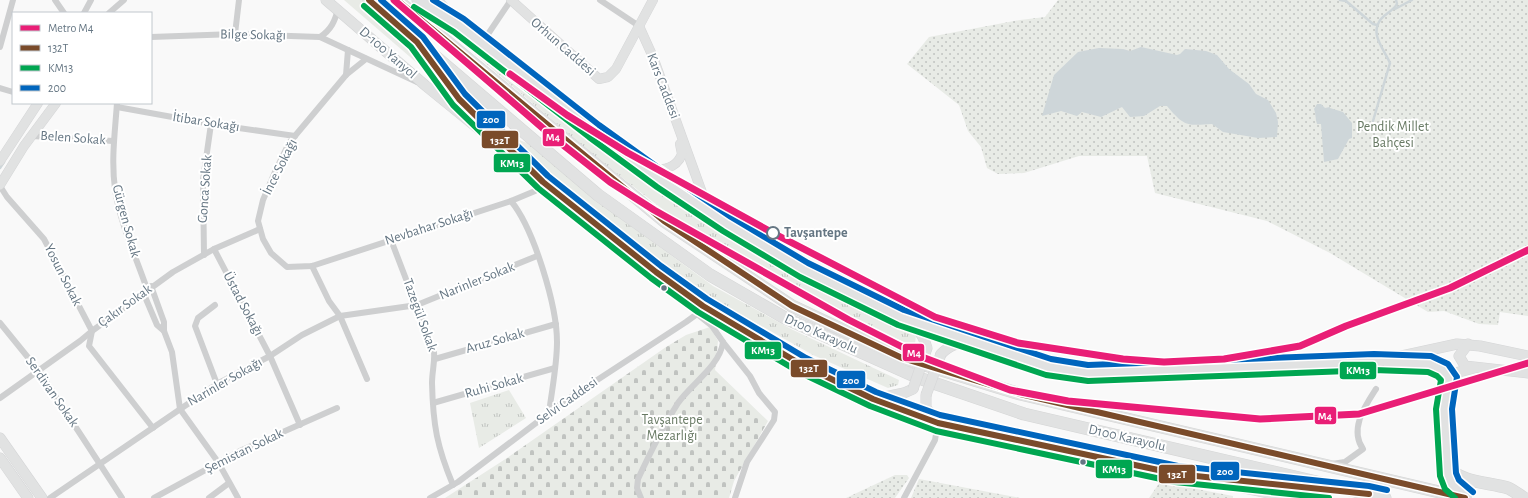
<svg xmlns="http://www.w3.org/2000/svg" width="1528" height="498" font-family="'Alegreya Sans',sans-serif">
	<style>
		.grass { fill: url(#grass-tufts) }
		.cemetery { fill: url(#cemetery-stones) }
		.park { fill: url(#park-dots) }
		.water { fill: #ced6d9 }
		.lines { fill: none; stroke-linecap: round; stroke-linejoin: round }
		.stream { stroke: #ced6d9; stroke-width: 2.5 }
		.secondary-casing { stroke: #d5d6d7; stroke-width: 10 }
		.primary-casing { stroke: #d5d6d7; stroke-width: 11 }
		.highway-casing { stroke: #d5d6d6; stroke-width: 13 }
		.street { stroke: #cecfd0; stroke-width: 6 }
		.secondary { stroke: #e1e2e2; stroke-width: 9 }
		.primary { stroke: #e1e2e2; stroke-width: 10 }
		.highway { stroke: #e1e2e2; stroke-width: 12 }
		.primary-bridge-casing { stroke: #d5d6d7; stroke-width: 11; stroke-linecap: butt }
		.primary-bridge { stroke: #e1e2e2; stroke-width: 10 }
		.bus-1-casing { stroke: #fff; stroke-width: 9 }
		.bus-2-casing { stroke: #fff; stroke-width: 9 }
		.bus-3-casing { stroke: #fff; stroke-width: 9 }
		.bus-1 { stroke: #7a4b2a; stroke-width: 6 }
		.bus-2 { stroke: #00a651; stroke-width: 6 }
		.bus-3 { stroke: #0065bd; stroke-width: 6 }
		.metro-1-casing { stroke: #fff; stroke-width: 10 }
		.metro-1 { stroke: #e91e76; stroke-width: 7 }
		.stop-dot { fill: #fff; stroke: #657683; stroke-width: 2 }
		.bus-dot { fill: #657683; stroke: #fff; stroke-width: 1.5 }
		.labels { text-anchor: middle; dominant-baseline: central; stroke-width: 4; stroke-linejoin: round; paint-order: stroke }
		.street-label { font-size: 14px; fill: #657683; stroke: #fff }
		.park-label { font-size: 14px; fill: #687a64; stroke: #fff }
		.stop-label { font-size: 14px; font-weight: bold; fill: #657683; stroke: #fff; text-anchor: start }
		.line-badge { stroke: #fff; stroke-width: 1.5 }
		.badge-label { font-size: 11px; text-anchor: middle; font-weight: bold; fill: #fff }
	</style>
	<defs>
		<pattern id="grass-tufts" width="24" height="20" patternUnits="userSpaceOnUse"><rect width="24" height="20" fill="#e8ebe6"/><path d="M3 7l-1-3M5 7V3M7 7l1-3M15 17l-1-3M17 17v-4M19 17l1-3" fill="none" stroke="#c0c3c0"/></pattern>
		<pattern id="cemetery-stones" width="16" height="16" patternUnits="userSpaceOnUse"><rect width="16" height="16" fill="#e8ebe6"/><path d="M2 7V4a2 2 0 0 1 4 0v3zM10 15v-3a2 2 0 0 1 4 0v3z" fill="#c0c3c0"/></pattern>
		<pattern id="park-dots" width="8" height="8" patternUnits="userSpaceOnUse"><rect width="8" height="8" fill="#e8ebe6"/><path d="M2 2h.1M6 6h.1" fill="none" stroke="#c0c3c0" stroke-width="1.8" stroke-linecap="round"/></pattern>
	</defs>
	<rect width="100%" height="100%" fill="#f9f9f9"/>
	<g class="grass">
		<polygon points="344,0 363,0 402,34 453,94"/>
		<path d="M426 10 657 182 754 251 788 269 906 324 916 334 915 345 913 346C868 326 822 307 778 284 705 245 640 193 577 141 526 98 475 55 426 10Z"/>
		<polygon points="504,134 527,143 605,207 713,286 791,329 899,380 898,385 888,388 813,355 724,305 648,254"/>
		<polygon points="509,390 526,418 479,448 470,403"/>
	</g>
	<polygon class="cemetery" points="710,327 718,341 715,370 768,421 734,481 729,498 445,498 507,458 666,347 686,335"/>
	<g class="park">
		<polygon points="1058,0 1528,0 1528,316 1500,312 1498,325 1479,324 1444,311 1428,312 1330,253 1267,221 1155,193 1147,156 1079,156 1024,173 998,174 987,168 981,147 968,131 959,105 907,64 929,37 1020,20 1045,17"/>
		<polygon points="895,475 907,475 909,478 895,498 846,498"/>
		<polygon points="919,479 1020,498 911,498"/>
		<polygon points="1160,482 1233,496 1233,498 1149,498"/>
	</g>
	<g class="water">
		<path d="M1141 47 1177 55 1180 54 1185 49 1206 51 1217 55 1229 69 1249 84 1256 94 1268 100 1276 113 1278 122 1277 137 1258 138 1223 132 1212 124C1186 126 1184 126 1167 106H1160L1144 116 1130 117 1122 107 1101 117 1082 112 1077 116 1061 111 1042 116 1054 75 1078 52 1099 48 1123 49 1130 51Z"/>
		<path d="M1317 104H1321L1325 108 1330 107V108L1343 112 1352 123V138L1349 139 1338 159 1324 162 1321 124H1317C1315 119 1316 114 1314 109Z"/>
	</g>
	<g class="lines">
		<g class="stream">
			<polyline points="1340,0 1346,1 1373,24 1377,25"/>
			<polyline points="1395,9 1412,0"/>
			<path d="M1373 121 1390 63C1384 49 1369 34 1381 19 1386 13 1393 11 1397 4L1396 0"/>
			<polyline points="0,168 4,162"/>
		</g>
		<defs>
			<g id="secondary">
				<polyline points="511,0 599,79 608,77 616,69 653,0"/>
				<polyline points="639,26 653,57 709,212"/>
				<polyline points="0,161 38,103"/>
				<path d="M645 168C659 171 676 170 682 154L680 144"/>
				<polyline points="0,185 24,146 56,103"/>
			</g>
			<g id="primary">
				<polyline points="326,0 426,86 490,138"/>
				<polyline points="437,0 459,25 594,131 662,181 764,248 804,270 901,317 1049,367 1088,373 1374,362 1457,344 1480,346 1528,356"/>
				<polyline points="538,177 656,272 706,308 802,365 873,399 938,423 1184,475"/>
				<path d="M908 322C919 329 923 335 927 348"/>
				<polyline points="1468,344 1459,356 1465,366 1528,373"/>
				<path d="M941 354C950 345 957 343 969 343"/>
				<polyline points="1388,363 1438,366 1443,369 1449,379 1459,372 1474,368"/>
				<polyline points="926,395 926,408 938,423"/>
				<polyline points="875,399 904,393 913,389"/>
				<polyline points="0,438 42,498"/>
				<polyline points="0,458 28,498"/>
				<polyline points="1225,484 1292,498"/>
			</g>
			<g id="highway">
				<polyline points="369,0 598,195 710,275 785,318 919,378 1024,414 1385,498"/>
				<polyline points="397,0 664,221 792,306 902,358 1020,394 1465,498"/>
				<polyline points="418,0 459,25"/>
				<polyline points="428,57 459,99 480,121 543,182"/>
				<polyline points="1449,379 1444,409 1448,475 1452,485 1465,496"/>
				<path d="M1447 467C1462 483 1488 482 1508 488 1513 490 1519 495 1524 498"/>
				<polyline points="1177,474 1313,488"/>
			</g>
		</defs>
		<use href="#secondary" class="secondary-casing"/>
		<use href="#primary" class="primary-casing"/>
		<use href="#highway" class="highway-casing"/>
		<g class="street">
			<polyline points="55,0 64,13"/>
			<polyline points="600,0 639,26"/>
			<polyline points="84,13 91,0"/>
			<polyline points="109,13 124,0"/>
			<polyline points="235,34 239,0"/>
			<path d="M151 37 235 34 320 37C331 30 335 21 338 9"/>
			<polyline points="320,37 417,82"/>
			<polyline points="482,43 511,0"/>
			<polyline points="0,47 13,0"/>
			<polyline points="366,59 346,75 289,143 275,172 263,200 258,221 263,239 271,253 287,267 312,266 511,201 535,191 543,182"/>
			<polyline points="346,75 348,50"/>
			<polyline points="0,88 13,92"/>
			<path d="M117 103C115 132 111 160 115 189 120 223 136 257 147 289"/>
			<polyline points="117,107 211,124 295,136"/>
			<polyline points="32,136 113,141"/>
			<polyline points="0,186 7,197 44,239 92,331 89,346 153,428"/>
			<path d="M511 201C534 229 557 306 557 342 557 365 552 389 549 413"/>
			<path d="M391 240 434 352C435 362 432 372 432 383 433 425 437 447 453 485"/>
			<polyline points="214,249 270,356 300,425"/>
			<polyline points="204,255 203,180 211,124"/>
			<polyline points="312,266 329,301 340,316 367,379"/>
			<polyline points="151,286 164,322 164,331 172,352 180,409 218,462 238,498"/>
			<polyline points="143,292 157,325 164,331"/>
			<polyline points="215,305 198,318 195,326 217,384"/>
			<polyline points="0,323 39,371 122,498"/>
			<polyline points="723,342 750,376 759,393 775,412 774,420 747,462 735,498"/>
			<polyline points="435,359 556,324"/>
			<polyline points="0,398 80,341 92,331 173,272 214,249 260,229"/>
			<polyline points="433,403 555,368"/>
			<path d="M1332 464 1345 462 1363 449C1349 429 1365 406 1376 389"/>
			<polyline points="50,498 217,384 270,356 302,335 340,316 417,305 537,256"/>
			<polyline points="154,498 242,450 337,408"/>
			<polyline points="209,498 229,483"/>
			<polyline points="430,498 458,482 565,401 686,322 697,314 703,306"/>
			<path d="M641 498 637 488 638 479C650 453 663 427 678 403 691 384 720 366 723 342L712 326 697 314"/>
			<polyline points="904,498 935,440 938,423"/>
		</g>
		<use href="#secondary" class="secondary"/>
		<use href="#primary" class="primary"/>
		<use href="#highway" class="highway"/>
		<defs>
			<g id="primary-bridge">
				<polyline points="913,389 927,348"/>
				<polyline points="926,395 941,354"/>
			</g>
		</defs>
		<use href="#primary-bridge" class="primary-bridge-casing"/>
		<use href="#primary-bridge" class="primary-bridge"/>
		<defs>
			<g id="bus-1">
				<polyline points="369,0 417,42 459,99 543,182 656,272 703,306 802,365 873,399 938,423 1177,474 1369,494"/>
				<polyline points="397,0 664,221 792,306 902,358 1020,394 1465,498"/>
			</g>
			<g id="bus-2">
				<polyline points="364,6 411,47 453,105 538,188 651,278 698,312 799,372 870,406 936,431 1175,482 1329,498"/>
				<polyline points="414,7 454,32 589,137 657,187 723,231 800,277 898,325 1046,375 1088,381 1374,370 1428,372 1437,376 1441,380 1436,409 1440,476 1445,489 1455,498"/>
			</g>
			<g id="bus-3">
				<polyline points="381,0 423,37 465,94 548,176 661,266 707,299 806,358 876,392 940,415 1178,466 1369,486 1387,490"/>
				<polyline points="433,0 464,19 599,125 667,174 731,217 808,263 904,310 1051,359 1088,365 1374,354 1431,356 1448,364 1457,377 1452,409 1456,473 1459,480 1473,492"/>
			</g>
		</defs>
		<use href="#bus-1" class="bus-1-casing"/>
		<use href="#bus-2" class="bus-2-casing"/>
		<use href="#bus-3" class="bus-3-casing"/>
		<use href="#bus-1" class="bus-1"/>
		<use href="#bus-2" class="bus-2"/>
		<use href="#bus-3" class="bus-3"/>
		<defs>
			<g id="metro-1">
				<polyline points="394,0 553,137 610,182 654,210 849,320 922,357 1010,390 1068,401 1260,419 1359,414 1528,363"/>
				<polyline points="510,74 567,115 628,153 773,233 935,317 1018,343 1123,359 1164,362 1224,359 1300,346 1346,326 1450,288 1528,250"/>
			</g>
		</defs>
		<use href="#metro-1" class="metro-1-casing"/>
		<use href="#metro-1" class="metro-1"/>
	</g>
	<circle class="stop-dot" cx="773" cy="233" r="6"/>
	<g class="bus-dot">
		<circle cx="664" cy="288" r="3.5"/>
		<circle cx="1083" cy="462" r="3.5"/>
	</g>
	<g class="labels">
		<g class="street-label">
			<text transform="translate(253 35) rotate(1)">Bilge Sokağı</text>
			<text transform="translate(563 47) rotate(41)">Orhun Caddesi</text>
			<text transform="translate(388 53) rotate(41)">D-100 Yanyol</text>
			<text transform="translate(663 86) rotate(69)">Kars Caddesi</text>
			<text transform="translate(206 122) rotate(9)">İtibar Sokağı</text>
			<text transform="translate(73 138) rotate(4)">Belen Sokak</text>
			<text transform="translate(280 167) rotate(-63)">İnce Sokağı</text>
			<text transform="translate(205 189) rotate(-86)">Gonca Sokak</text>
			<text transform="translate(126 221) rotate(75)">Gürgen Sokak</text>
			<text transform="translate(429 227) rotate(-18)">Nevbahar Sokağı</text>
			<text transform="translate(63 275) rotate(63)">Yosun Sokak</text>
			<text transform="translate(477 281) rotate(-22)">Narinler Sokak</text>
			<text transform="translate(243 304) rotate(62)">Üstad Sokağı</text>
			<text transform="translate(125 306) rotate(-36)">Çakır Sokak</text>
			<text transform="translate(420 315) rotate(70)">Tazegül Sokak</text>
			<text transform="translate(821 334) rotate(24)">D100 Karayolu</text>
			<text transform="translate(495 341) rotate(-16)">Aruz Sokak</text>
			<text transform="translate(225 382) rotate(-30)">Narinler Sokağı</text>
			<text transform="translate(494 386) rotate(-16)">Ruhi Sokak</text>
			<text transform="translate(52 392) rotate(55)">Serdivan Sokak</text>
			<text transform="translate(567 401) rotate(-35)">Selvi Caddesi</text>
			<text transform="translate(1127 438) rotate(13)">D100 Karayolu</text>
			<text transform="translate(244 451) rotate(-26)">Şemistan Sokak</text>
		</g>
		<g class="park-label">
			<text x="1393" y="127">Pendik Millet<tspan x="1393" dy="16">Bahçesi</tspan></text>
			<text x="672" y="420">Tavşantepe<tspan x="672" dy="16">Mezarlığı</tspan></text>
		</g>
		<g class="stop-label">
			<text x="784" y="233">Tavşantepe</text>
		</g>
	</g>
	<g class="line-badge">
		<rect x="476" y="110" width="30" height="19" rx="4" fill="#0065bd"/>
		<rect x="542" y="128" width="23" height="19" rx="4" fill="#e91e76"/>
		<rect x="481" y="130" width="38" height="19" rx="4" fill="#7a4b2a"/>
		<rect x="493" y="153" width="38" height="20" rx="4" fill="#00a651"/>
		<rect x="744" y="341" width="38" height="19" rx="4" fill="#00a651"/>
		<rect x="902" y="343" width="23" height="19" rx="4" fill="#e91e76"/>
		<rect x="790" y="359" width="38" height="19" rx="4" fill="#7a4b2a"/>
		<rect x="1339" y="361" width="38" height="19" rx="4" fill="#00a651"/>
		<rect x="836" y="370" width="30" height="19" rx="4" fill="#0065bd"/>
		<rect x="1314" y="406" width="23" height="19" rx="4" fill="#e91e76"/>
		<rect x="1095" y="459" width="38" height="20" rx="4" fill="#00a651"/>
		<rect x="1210" y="461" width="30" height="20" rx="4" fill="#0065bd"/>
		<rect x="1158" y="464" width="38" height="20" rx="4" fill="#7a4b2a"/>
	</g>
	<g class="badge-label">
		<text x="491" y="123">200</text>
		<text x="553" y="141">M4</text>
		<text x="500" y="144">132T</text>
		<text x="512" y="167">KM13</text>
		<text x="763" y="354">KM13</text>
		<text x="914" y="357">M4</text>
		<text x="809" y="372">132T</text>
		<text x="1358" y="374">KM13</text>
		<text x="851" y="384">200</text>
		<text x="1325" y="420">M4</text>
		<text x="1114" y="473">KM13</text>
		<text x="1225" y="475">200</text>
		<text x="1177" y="478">132T</text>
	</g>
	<rect x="12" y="12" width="140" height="92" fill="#ffffff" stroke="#c1c8cd"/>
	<rect x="20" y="25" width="20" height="6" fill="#e91e76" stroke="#c1c8cd"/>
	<text x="48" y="32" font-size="12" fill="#657683">Metro M4</text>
	<rect x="20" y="45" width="20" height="6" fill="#7a4b2a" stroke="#c1c8cd"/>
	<text x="48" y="52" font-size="12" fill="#657683">132T</text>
	<rect x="20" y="65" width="20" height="6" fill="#00a651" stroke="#c1c8cd"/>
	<text x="48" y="72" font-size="12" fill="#657683">KM13</text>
	<rect x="20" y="85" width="20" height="6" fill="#0065bd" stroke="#c1c8cd"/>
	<text x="48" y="92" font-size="12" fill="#657683">200</text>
</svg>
